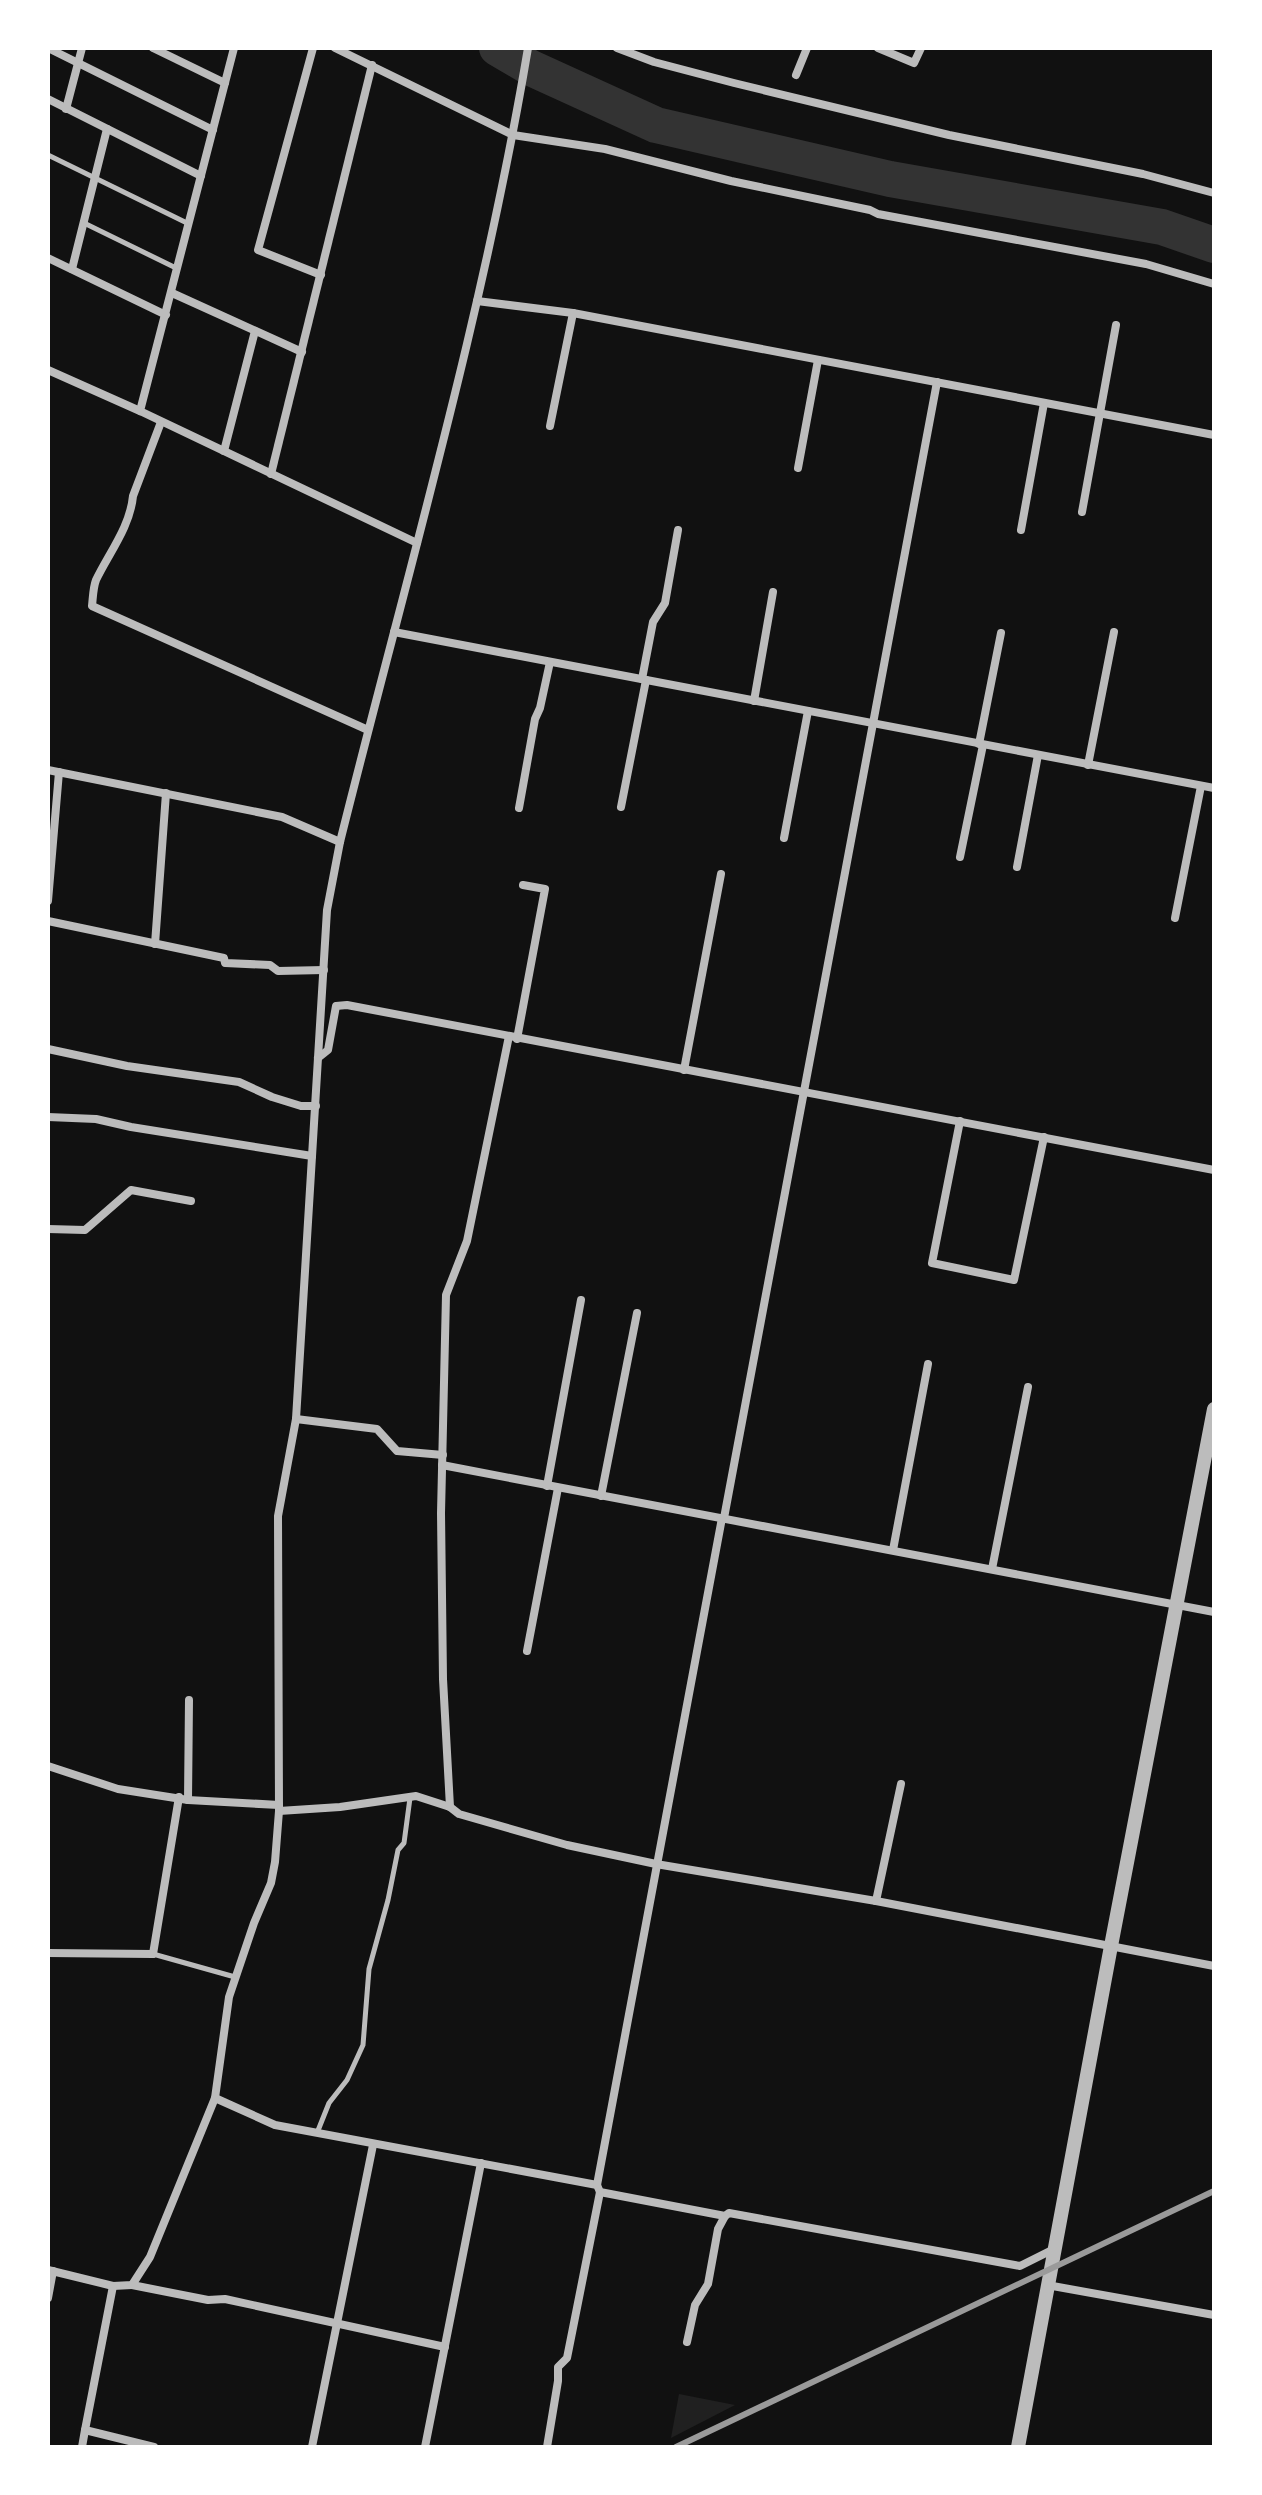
<svg xmlns="http://www.w3.org/2000/svg" width="1262" height="2495" font-family="'Asap Condensed',sans-serif">
	<style>
		.green { fill: #202020 }
		.lines { fill: none; stroke-linecap: round; stroke-linejoin: round }
		.river { stroke: #333; stroke-width: 36 }
		.service { stroke: #bcbcbc; stroke-width: 5 }
		.minor { stroke: #bcbcbc; stroke-width: 8 }
		.tertiary { stroke: #bcbcbc; stroke-width: 14 }
		.rail { stroke: #9a9a9a; stroke-width: 6 }
	</style>
	<rect width="100%" height="100%" fill="#111"/>
	<polygon class="green" points="679,2394 735,2405 671,2438"/>
	<g class="lines">
		<polyline class="river" points="497,48 531,68 656,125 890,179 1162,227 1214,245"/>
		<g class="service">
			<polyline points="48,155 189,224"/>
			<polyline points="84,223 176,268"/>
			<polyline points="153,1954 235,1977"/>
			<polyline points="317,2133 329,2103 347,2080 363,2045 369,1969 388,1900 398,1850 404,1843 410,1798"/>
		</g>
		<g class="minor">
			<polyline points="48,48 213,130"/>
			<polyline points="153,48 225,83"/>
			<polyline points="234,48 140,411 417,543"/>
			<polyline points="313,48 258,250 321,275"/>
			<polyline points="335,48 513,135 605,149 731,181 870,210 878,214 1146,264 1214,284"/>
			<polyline points="617,48 654,62 734,83 949,135 1143,174 1214,193"/>
			<polyline points="878,48 914,63 921,48"/>
			<polyline points="796,75 807,48"/>
			<polyline points="48,99 201,176"/>
			<polyline points="66,109 82,48"/>
			<polyline points="48,258 166,315"/>
			<polyline points="72,269 107,129"/>
			<polyline points="172,293 302,352"/>
			<polyline points="477,301 573,313 1214,435"/>
			<polyline points="48,370 140,411"/>
			<path d="M161 422 133 496C130 527 109 553 96 580 93 588 93 597 92 606L368 730"/>
			<polyline points="550,426 573,313"/>
			<polyline points="224,451 255,331"/>
			<polyline points="798,468 818,360"/>
			<polyline points="271,474 372,65"/>
			<polyline points="1082,512 1116,325"/>
			<polyline points="1021,530 1044,403"/>
			<polyline points="394,632 1214,788"/>
			<polyline points="642,679 653,622 665,603 678,530"/>
			<polyline points="754,701 773,592"/>
			<polyline points="979,744 1001,633"/>
			<polyline points="1088,765 1114,632"/>
			<polyline points="48,770 282,817 340,842"/>
			<polyline points="621,807 646,680"/>
			<polyline points="519,808 535,719 540,708 550,662"/>
			<polyline points="784,838 808,711"/>
			<polyline points="960,857 983,745"/>
			<polyline points="1017,867 1038,755"/>
			<polyline points="48,901 59,772"/>
			<polyline points="1175,918 1201,786"/>
			<polyline points="48,921 224,958 225,963 270,965 278,971 324,970"/>
			<polyline points="155,944 166,793"/>
			<polyline points="517,1039 545,889 523,885"/>
			<polyline points="48,1049 127,1066 239,1082 272,1097 301,1106 316,1106"/>
			<polyline points="318,1058 328,1050 336,1006 347,1005 1214,1170"/>
			<polyline points="684,1070 721,874"/>
			<polyline points="48,1117 96,1119 131,1127 312,1156"/>
			<polyline points="960,1121 932,1263 1014,1280 1044,1137"/>
			<polyline points="48,1229 85,1230 131,1190 191,1201"/>
			<polyline points="296,1419 377,1429 397,1451 443,1455"/>
			<polyline points="442,1465 1214,1612"/>
			<polyline points="547,1486 581,1300"/>
			<polyline points="601,1496 637,1313"/>
			<polyline points="724,1518 937,382"/>
			<polyline points="893,1550 928,1364"/>
			<polyline points="992,1569 1028,1387"/>
			<polyline points="527,1651 558,1488"/>
			<polyline points="48,1766 118,1789 188,1800 279,1805"/>
			<polyline points="188,1800 189,1700"/>
			<polyline points="450,1807 443,1679 441,1513 446,1295 467,1241 509,1036"/>
			<polyline points="279,1811 340,1807 416,1796 450,1807 459,1814 567,1845 656,1864 876,1901 1214,1966"/>
			<polyline points="876,1901 901,1784"/>
			<polyline points="48,1953 153,1954 179,1797"/>
			<polyline points="215,2098 275,2125 597,2185 600,2192 725,2216 729,2213 1020,2266 1054,2249"/>
			<polyline points="597,2185 722,1518"/>
			<path d="M48 2270 113 2286 132 2285 150 2257 215 2098 229 1997 254 1923 271 1883 275 1862 279 1811 278 1516 296 1419 327 910 340 842C406 578 483 316 528 48"/>
			<polyline points="132,2285 208,2300 225,2299 445,2347"/>
			<polyline points="1047,2285 1214,2315"/>
			<polyline points="113,2286 85,2430 154,2447"/>
			<polyline points="48,2298 53,2271"/>
			<polyline points="687,2342 695,2305 708,2284 718,2229 725,2216"/>
			<polyline points="82,2447 85,2430"/>
			<polyline points="312,2447 373,2145"/>
			<polyline points="425,2447 481,2163"/>
			<polyline points="547,2447 558,2381 558,2367 567,2358 600,2192"/>
		</g>
		<polyline class="tertiary" points="1018,2447 1111,1946 1214,1409"/>
		<polyline class="rail" points="676,2447 1214,2191"/>
	</g>
	<rect width="1262" height="2495" fill="none" stroke="#ffffff" stroke-width="100"/>
</svg>
